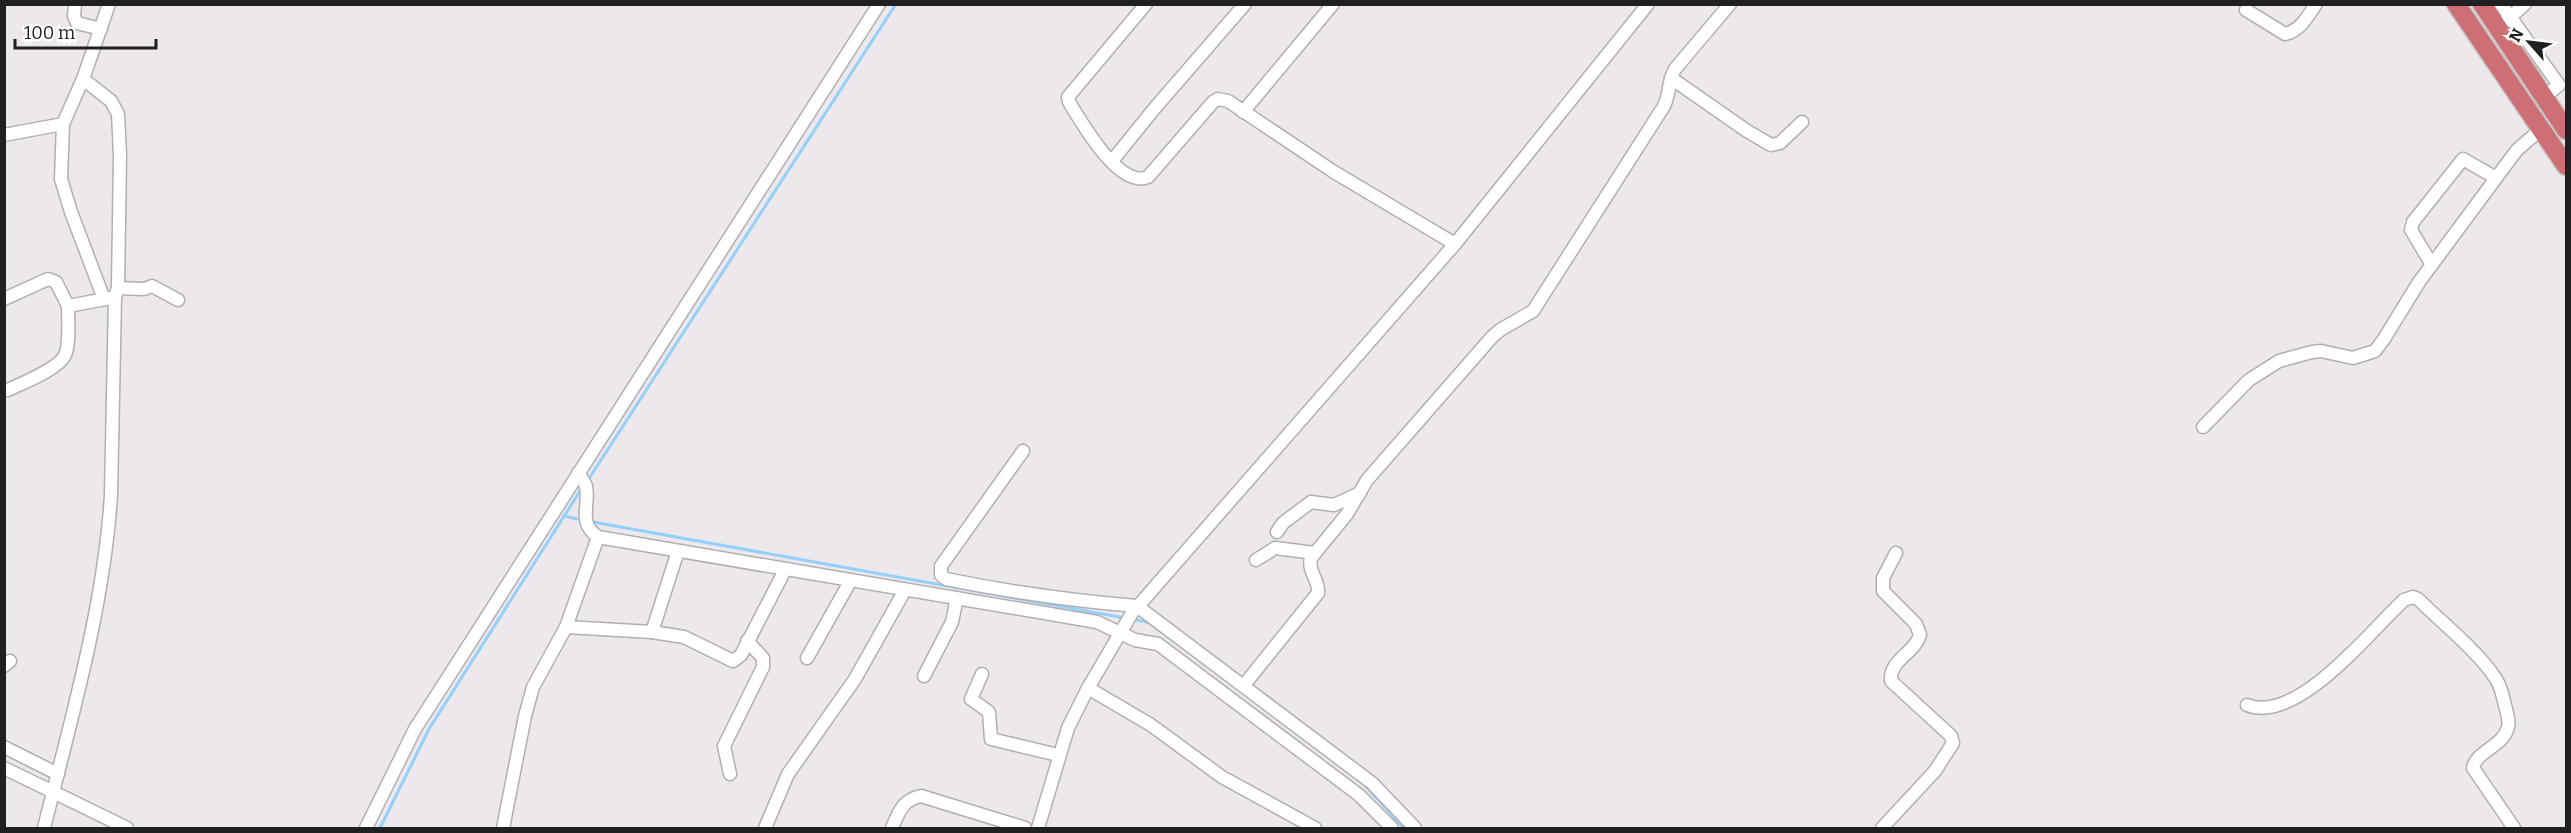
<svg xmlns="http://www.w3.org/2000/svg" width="2571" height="833" font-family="Bitter,serif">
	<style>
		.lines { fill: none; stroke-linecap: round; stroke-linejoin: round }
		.stream { stroke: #94d0fa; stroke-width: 3 }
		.minor-casing { stroke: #b2aeb2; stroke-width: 15 }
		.highway-casing { stroke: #c5c5c5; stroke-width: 21 }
		.minor { stroke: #fff; stroke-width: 12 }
		.highway { stroke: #ce6f75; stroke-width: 18 }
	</style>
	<rect width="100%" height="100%" fill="#ece8ec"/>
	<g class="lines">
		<g class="stream">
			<polyline points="590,477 896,4"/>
			<polyline points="564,516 577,519"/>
			<polyline points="593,522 1125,618"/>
			<polyline points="1132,619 1152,623"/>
			<polyline points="1364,784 1404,828"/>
			<polyline points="380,828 429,729 580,491"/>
		</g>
		<defs>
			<g id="minor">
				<polyline points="75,4 74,16 77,23 101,29"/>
				<path d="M1146 4 1068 97 1069 102C1082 123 1119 189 1148 177L1213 102 1218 99 1228 101 1334 172 1455 244"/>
				<polyline points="2501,4 2559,85 2544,97"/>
				<path d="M2246 10 2285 34C2300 31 2308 16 2316 4"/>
				<polyline points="2506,21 2525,4"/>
				<polyline points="1671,78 1747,131 1771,145 1780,143 1802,122"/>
				<polyline points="1243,112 1333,4"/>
				<polyline points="63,124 61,179 71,212 104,299"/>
				<polyline points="4,135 63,124 83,79 109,4"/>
				<polyline points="1112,161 1154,109 1245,4"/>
				<polyline points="2432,265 2411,230 2413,222 2463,159 2496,178"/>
				<polyline points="118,288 144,289 152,286 178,300"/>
				<polyline points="4,299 48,279 56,282 68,306 111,298"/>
				<path d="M8 390C22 383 59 369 65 355 70 345 68 318 68 306"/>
				<polyline points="2203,427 2249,380 2279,361 2312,352 2321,351 2353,358 2375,351 2384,339 2419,282 2502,170 2517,150 2541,129"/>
				<path d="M1023 451 941 566V575L946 579C1010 592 1072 601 1137 606L1372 783 1415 828"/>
				<path d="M578 473C581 477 584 481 586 486 590 507 577 522 598 537L1097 622 1135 640 1158 644 1359 795 1392 828"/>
				<polyline points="1277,532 1283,523 1311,502 1334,505 1360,493"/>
				<polyline points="1256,560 1275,548 1315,553"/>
				<polyline points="566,627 652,632 684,637 733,661 741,655 785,570"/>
				<polyline points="652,632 678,551"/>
				<polyline points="807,658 851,580"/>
				<polyline points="4,666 10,661"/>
				<polyline points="982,674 971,699 989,712 991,739 1058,755"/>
				<polyline points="924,676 952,622 957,598"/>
				<path d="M1244 685 1318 593C1320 581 1307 571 1311 558L1347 514 1367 480 1492 337 1500 330 1533 311 1664 106C1670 94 1668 80 1675 69L1730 4"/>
				<polyline points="1088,688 1151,725 1222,777 1315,828"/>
				<path d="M2247 705C2297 725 2370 631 2404 600L2413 597 2418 599C2441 622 2479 652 2496 679 2502 688 2503 699 2506 709 2507 715 2510 721 2508 727 2504 746 2476 751 2473 768L2514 828"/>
				<polyline points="4,747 58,774"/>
				<polyline points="4,768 127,828"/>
				<polyline points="730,774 724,746 763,667 763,658 747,641"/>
				<path d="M44 828C71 719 104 607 111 495L115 297 118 288 120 155 118 114 111 101 83 79"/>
				<polyline points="366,828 415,729 879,4"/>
				<polyline points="503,828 525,716 533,687 566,627 598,537"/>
				<polyline points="765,828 788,774 855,679 905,590"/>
				<path d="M892 828C899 812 902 800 921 796L1025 828"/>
				<polyline points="1038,828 1068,728 1088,688 1132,613 1455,244 1648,4"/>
				<path d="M1882 828 1935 771 1953 743 1951 736 1891 681C1889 660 1915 653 1920 635L1916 624 1883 591V578L1896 553"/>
			</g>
			<g id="highway">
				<polyline points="2456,4 2566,166"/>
				<polyline points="2482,4 2566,130"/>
			</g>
		</defs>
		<use href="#minor" class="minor-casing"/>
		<use href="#highway" class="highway-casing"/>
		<use href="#minor" class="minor"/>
		<use href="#highway" class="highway"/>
	</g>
	<rect width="2571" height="833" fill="none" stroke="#211f21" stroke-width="12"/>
	<g transform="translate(2529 42) rotate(298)" stroke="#ffffff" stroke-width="4.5" paint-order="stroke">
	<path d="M0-4.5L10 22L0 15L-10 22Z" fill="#211f21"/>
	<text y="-9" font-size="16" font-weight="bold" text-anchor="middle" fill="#211f21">N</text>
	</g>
	<path d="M15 39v9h141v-9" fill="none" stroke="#211f21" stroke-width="3"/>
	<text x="24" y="39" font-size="18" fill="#211f21" stroke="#ffffff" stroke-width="4.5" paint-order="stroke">100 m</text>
</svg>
